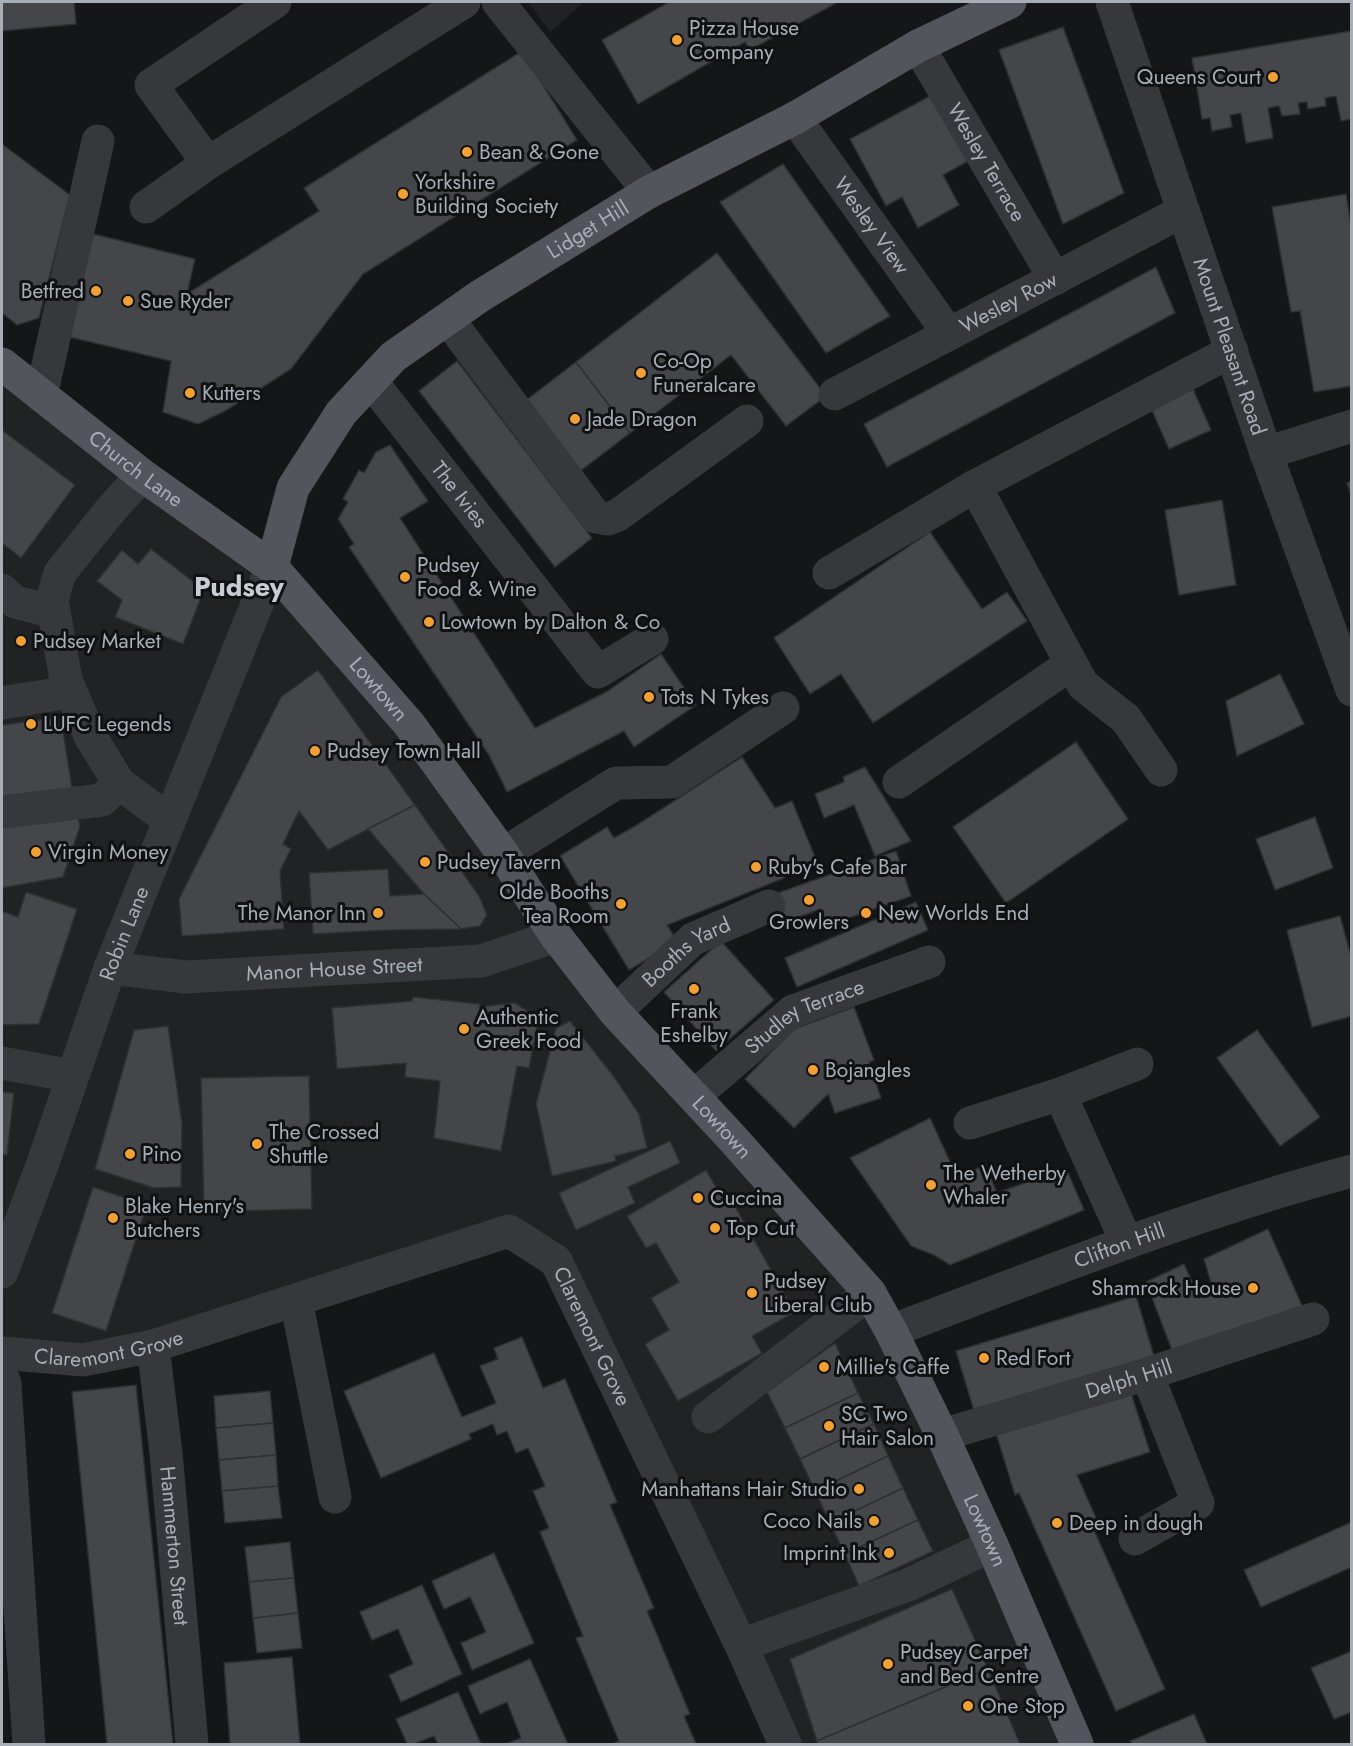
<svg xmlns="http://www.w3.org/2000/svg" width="1353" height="1746" font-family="Jost,sans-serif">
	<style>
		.built { fill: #212224 }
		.building { fill: #44464a; stroke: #2f3033; stroke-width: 1.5 }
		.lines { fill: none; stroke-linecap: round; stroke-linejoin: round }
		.minor { stroke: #36383c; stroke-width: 33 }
		.major { stroke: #52555b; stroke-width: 33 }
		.poi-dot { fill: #f2a033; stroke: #101112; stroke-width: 2 }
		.labels { text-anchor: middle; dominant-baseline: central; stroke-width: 6; stroke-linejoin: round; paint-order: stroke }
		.poi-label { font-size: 21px; fill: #a7aeb8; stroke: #101112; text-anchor: start }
		.street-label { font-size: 21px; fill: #a7aeb8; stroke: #101112 }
		.district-label { font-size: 27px; font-weight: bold; fill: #c8ccd4; stroke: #101112 }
	</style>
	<rect width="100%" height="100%" fill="#151617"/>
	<g class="built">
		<polygon points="528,2 584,2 550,32"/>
		<polygon points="2,364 272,567 503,854 870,1293 1077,1744 785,1744 556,1261 509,1231 153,1346 2,1353"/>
	</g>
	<g class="building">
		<polygon points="2,2 74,2 76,24 2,31"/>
		<polygon points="669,2 838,2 750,50 745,42 638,104 602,40"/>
		<polygon points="1063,27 1124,193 1063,224 999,50"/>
		<polygon points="1352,31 1352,119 1341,121 1336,96 1325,98 1326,106 1308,109 1307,102 1298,103 1300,114 1282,116 1279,106 1268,108 1273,138 1246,143 1241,113 1230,115 1232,127 1212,131 1210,118 1202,119 1192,58"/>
		<polygon points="522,51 577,140 363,274 291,369 225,411 198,424 163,412 171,361 65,336 89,233 195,259 187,294 319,211 304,188"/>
		<polygon points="932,95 968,161 943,175 959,205 918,228 902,197 886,206 850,139"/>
		<polygon points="2,144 70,195 39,318 17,325 2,313"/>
		<polygon points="783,164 890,316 826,353 720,202"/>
		<polygon points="1346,194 1352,232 1352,386 1314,392 1300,311 1291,312 1272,207"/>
		<polygon points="717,253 826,396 786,426 731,355 630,433 576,362"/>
		<polygon points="1156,267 1175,313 887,467 864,424"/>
		<polygon points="457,361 592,538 555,567 419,391"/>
		<polygon points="576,362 630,433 575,475 520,405"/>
		<polygon points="1193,389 1211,430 1169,449 1151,408"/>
		<polygon points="2,430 75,485 21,558 2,543"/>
		<polygon points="390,445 428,501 400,518 535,728 606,692 661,654 696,705 634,747 624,731 507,792 489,755 349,547 354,544 338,519 348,502 343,499 359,470 364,473 376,452"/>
		<polygon points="1352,481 1352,498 1347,483"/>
		<polygon points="1222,500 1236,585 1179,595 1165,510"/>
		<polygon points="930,532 982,609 1007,592 1027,621 873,723 841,674 810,694 774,638"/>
		<polygon points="151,549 204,590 183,644 115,617 122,600 97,581 122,550 138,564"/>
		<polygon points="318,670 415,805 328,850 299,811 283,844 291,849 280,871 284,929 182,936 179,899 281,697"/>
		<polygon points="1280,674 1304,724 1237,756 1226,701"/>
		<polygon points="61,717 72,789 2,800 2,725"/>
		<polygon points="1076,742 1128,819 1006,903 953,827"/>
		<polygon points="742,757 775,808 792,801 817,862 784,876 784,878 667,925 677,941 629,970 560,856 607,827 614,838 637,825"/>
		<polygon points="865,767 911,841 875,856 854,805 824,818 815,794 844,782 843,777"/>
		<polygon points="415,805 479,896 487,915 480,926 461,929 424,894 368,829"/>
		<polygon points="77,812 80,826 63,877 2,888 2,825"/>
		<polygon points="1315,817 1333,868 1275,890 1256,839"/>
		<polygon points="896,851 911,896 826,926 821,909 785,922 775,894"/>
		<polygon points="388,869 390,896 424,894 461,929 391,930 313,934 309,873"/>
		<polygon points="26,892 77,909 39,1024 2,1025 2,911 18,917"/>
		<polygon points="916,902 928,930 797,987 785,958"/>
		<polygon points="1340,916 1352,960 1352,1016 1312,1027 1287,930"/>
		<polygon points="721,941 774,1000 716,1051 664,992"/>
		<polygon points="413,997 480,1004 479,1007 515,1003 539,1018 529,1068 517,1066 501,1151 434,1138 440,1081 405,1077 406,1063 337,1069 332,1008 412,1001"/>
		<polygon points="854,1007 874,1060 869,1062 881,1098 835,1113 828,1094 794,1128 745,1079 794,1029"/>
		<polygon points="570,1021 615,1078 639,1114 647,1148 615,1156 616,1161 552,1176 536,1104 556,1028"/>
		<polygon points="168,1026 182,1123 181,1187 154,1188 95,1169 134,1030"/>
		<polygon points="1257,1030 1320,1117 1280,1146 1217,1058"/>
		<polygon points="309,1076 312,1209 204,1212 201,1078"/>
		<polygon points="2,1092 14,1093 7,1155 2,1154"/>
		<polygon points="930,1118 957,1177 986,1165 997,1193 1066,1168 1084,1210 950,1265 934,1255 911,1246 850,1158"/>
		<polygon points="670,1141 680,1163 628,1187 635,1203 576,1230 559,1193"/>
		<polygon points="706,1170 723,1199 729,1196 795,1312 752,1336 762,1353 678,1401 645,1344 669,1330 651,1298 679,1282 656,1243 646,1248 627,1216"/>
		<polygon points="93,1187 147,1205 106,1331 52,1313"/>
		<polygon points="1268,1229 1303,1308 1175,1358 1146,1282 1184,1264 1199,1298 1214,1293 1204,1259"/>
		<polygon points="1136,1296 1154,1356 974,1411 956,1351"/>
		<polygon points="522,1337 543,1388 565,1379 617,1502 610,1505 654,1608 647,1611 690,1714 684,1716 696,1744 614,1744 614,1743 619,1741 576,1638 583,1636 540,1532 549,1528 533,1491 545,1486 528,1448 516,1453 507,1431 497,1435 493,1424 469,1434 471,1439 381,1478 344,1391 434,1353 462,1417 496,1403 480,1366 498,1359 494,1348"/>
		<polygon points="835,1343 858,1393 785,1428 767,1392"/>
		<polygon points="136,1385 173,1744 107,1744 72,1392"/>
		<polygon points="1130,1390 1150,1452 1077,1475 1100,1527 1094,1530 1165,1689 1116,1711 1019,1493 1015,1495 996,1433"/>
		<polygon points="270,1391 273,1423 216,1428 214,1396"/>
		<polygon points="858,1393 874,1424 800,1459 785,1428"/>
		<polygon points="273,1423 276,1455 219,1460 216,1428"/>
		<polygon points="874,1424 888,1456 815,1491 800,1459"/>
		<polygon points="276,1455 278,1486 222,1491 219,1460"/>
		<polygon points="888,1456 903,1488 830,1523 815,1491"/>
		<polygon points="278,1486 282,1518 225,1523 222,1491"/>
		<polygon points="903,1488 918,1520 845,1554 830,1523"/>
		<polygon points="918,1520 933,1551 859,1586 845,1554"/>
		<polygon points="1352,1522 1352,1567 1261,1607 1244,1570"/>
		<polygon points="290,1542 294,1578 249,1582 245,1547"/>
		<polygon points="494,1553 534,1643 472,1670 461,1643 486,1632 470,1597 444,1609 432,1581"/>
		<polygon points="294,1578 298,1613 253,1618 249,1582"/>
		<polygon points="422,1585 462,1674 401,1702 389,1675 413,1664 398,1629 372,1640 360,1612"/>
		<polygon points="952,1589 988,1669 817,1741 790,1659"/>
		<polygon points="298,1613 302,1648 257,1653 253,1618"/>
		<polygon points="1352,1651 1352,1712 1334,1719 1311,1668"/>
		<polygon points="292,1657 300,1744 230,1744 224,1663"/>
		<polygon points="530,1659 568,1744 506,1744 521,1738 507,1702 480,1714 468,1686"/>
		<polygon points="988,1669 1020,1744 818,1744 817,1741"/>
		<polygon points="458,1692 481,1744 438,1744 434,1736 414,1744 407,1744 396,1719"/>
		<polygon points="1194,1714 1207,1744 1132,1744 1130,1741"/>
	</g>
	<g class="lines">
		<g class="minor">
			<polyline points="275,2 151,85 208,163 464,2"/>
			<polyline points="498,2 649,192"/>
			<path id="s1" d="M1112 2 1266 453 1352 690"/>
			<path id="s2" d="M918 46 1055 279"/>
			<path id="s3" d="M795 118 949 334"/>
			<polyline points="146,207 208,163"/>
			<polyline points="448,319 596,517 608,519 618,515 747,421"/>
			<path id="s4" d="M371 381 598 672 652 639"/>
			<path id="s5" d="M835 394 1183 211"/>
			<polyline points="41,396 98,141"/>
			<polyline points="1266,453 1352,426"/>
			<polyline points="142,475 109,512 60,573 52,600 66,680 90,736 119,783 169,820"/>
			<polyline points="975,486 1083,685 1126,719 1161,770"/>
			<polyline points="829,573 975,486 1232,351"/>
			<polyline points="2,590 15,602 54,612"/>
			<polyline points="2,703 70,692"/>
			<polyline points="899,782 1071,664"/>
			<polyline points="2,812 102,800 119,783"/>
			<polyline points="503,854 616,783 672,782 783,708"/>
			<path id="s6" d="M110 968 186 977 481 961 556 936"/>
			<path id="s7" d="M615 1012 693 939 769 906"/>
			<polyline points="2,1063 72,1076"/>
			<polyline points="1060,1094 1127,1243"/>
			<path id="s8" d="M694 1096 793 1011 929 962"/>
			<polyline points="970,1123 1060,1094 1137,1064"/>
			<path id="s9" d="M2 1272 43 1163 110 968 272 567"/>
			<polyline points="296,1300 335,1497"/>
			<path id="s10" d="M891 1331C1043 1274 1194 1213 1352 1171"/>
			<path id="s11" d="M153 1346 166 1453 192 1744"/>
			<path id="s12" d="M2 1353 83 1360 153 1346 509 1231 556 1261 741 1645 785 1744"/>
			<polyline points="2,1375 5,1384 29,1744"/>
			<polyline points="708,1417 870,1293"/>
			<path id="s13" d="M942 1435 1147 1374 1313 1319"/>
			<polyline points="1135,1539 1198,1503 1147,1374"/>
			<polyline points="741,1645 908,1585 992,1545"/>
		</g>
		<g class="major">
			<path id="s14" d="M2 364 142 475 272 567 409 724 503 854 556 936 615 1012 733 1139 870 1293 891 1331 942 1435 992 1545 1077 1744"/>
			<path id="s15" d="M272 567 293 488 341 413 393 357 480 296 649 192 795 118 918 46 1010 2"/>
		</g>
	</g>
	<g class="poi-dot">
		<circle cx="677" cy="40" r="6"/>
		<circle cx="1273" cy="77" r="6"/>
		<circle cx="467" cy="152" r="6"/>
		<circle cx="403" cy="194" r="6"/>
		<circle cx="96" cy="291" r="6"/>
		<circle cx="128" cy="301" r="6"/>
		<circle cx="641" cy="373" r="6"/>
		<circle cx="190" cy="393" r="6"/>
		<circle cx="575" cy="419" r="6"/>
		<circle cx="405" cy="577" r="6"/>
		<circle cx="429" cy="622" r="6"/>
		<circle cx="21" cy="641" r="6"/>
		<circle cx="649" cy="697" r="6"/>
		<circle cx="31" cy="724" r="6"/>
		<circle cx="315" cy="751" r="6"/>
		<circle cx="36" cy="852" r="6"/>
		<circle cx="425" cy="862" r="6"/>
		<circle cx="756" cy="867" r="6"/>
		<circle cx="809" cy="900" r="6"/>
		<circle cx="621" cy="904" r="6"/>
		<circle cx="378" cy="913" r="6"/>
		<circle cx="866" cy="913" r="6"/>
		<circle cx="694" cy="989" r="6"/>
		<circle cx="464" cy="1029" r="6"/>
		<circle cx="813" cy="1070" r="6"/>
		<circle cx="257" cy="1144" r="6"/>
		<circle cx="130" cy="1154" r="6"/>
		<circle cx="931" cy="1185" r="6"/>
		<circle cx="698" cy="1198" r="6"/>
		<circle cx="113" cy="1218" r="6"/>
		<circle cx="715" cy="1228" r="6"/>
		<circle cx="1253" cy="1288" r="6"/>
		<circle cx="752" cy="1293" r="6"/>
		<circle cx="984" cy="1358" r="6"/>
		<circle cx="824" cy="1367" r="6"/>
		<circle cx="829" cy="1426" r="6"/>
		<circle cx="859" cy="1489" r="6"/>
		<circle cx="874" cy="1521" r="6"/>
		<circle cx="1057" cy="1523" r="6"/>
		<circle cx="889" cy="1553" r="6"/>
		<circle cx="888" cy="1664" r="6"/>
		<circle cx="968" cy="1706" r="6"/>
	</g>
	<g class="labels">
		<g class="poi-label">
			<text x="689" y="28">Pizza House<tspan x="689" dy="24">Company</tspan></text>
			<text x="1261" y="77" text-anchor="end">Queens Court</text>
			<text x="479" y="152">Bean &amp; Gone</text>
			<text x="415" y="182">Yorkshire<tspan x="415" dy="24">Building Society</tspan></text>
			<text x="84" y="291" text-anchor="end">Betfred</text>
			<text x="140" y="301">Sue Ryder</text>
			<text x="653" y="361">Co-Op<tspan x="653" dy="24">Funeralcare</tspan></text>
			<text x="202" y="393">Kutters</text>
			<text x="587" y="419">Jade Dragon</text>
			<text x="417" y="565">Pudsey<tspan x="417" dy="24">Food &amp; Wine</tspan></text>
			<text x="441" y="622">Lowtown by Dalton &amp; Co</text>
			<text x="33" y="641">Pudsey Market</text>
			<text x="661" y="697">Tots N Tykes</text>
			<text x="43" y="724">LUFC Legends</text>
			<text x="327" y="751">Pudsey Town Hall</text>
			<text x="48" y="852">Virgin Money</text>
			<text x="437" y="862">Pudsey Tavern</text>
			<text x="768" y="867">Ruby's Cafe Bar</text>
			<text x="609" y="892" text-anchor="end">Olde Booths<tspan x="609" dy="24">Tea Room</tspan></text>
			<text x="366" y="913" text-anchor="end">The Manor Inn</text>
			<text x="878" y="913">New Worlds End</text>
			<text x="809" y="922" text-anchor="middle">Growlers</text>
			<text x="694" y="1011" text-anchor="middle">Frank<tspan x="694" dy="24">Eshelby</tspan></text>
			<text x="476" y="1017">Authentic<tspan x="476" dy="24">Greek Food</tspan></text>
			<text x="825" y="1070">Bojangles</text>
			<text x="269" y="1132">The Crossed<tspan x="269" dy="24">Shuttle</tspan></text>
			<text x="142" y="1154">Pino</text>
			<text x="943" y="1173">The Wetherby<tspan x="943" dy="24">Whaler</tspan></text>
			<text x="710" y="1198">Cuccina</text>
			<text x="125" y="1206">Blake Henry's<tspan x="125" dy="24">Butchers</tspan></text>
			<text x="727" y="1228">Top Cut</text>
			<text x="764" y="1281">Pudsey<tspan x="764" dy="24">Liberal Club</tspan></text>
			<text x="1241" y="1288" text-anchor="end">Shamrock House</text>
			<text x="996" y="1358">Red Fort</text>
			<text x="836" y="1367">Millie's Caffe</text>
			<text x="841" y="1414">SC Two<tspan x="841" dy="24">Hair Salon</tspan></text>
			<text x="847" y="1489" text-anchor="end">Manhattans Hair Studio</text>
			<text x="862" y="1521" text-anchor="end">Coco Nails</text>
			<text x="1069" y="1523">Deep in dough</text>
			<text x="877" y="1553" text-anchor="end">Imprint Ink</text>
			<text x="900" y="1652">Pudsey Carpet<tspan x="900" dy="24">and Bed Centre</tspan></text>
			<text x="980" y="1706">One Stop</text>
		</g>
		<g class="street-label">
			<text stroke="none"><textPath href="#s2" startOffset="135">Wesley Terrace</textPath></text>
			<text stroke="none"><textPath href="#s3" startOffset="132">Wesley View</textPath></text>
			<text stroke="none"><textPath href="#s15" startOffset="480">Lidget Hill</textPath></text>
			<text stroke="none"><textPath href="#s5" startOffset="196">Wesley Row</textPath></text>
			<text stroke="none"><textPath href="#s1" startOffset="364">Mount Pleasant Road</textPath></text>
			<text stroke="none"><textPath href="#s14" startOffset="170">Church Lane</textPath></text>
			<text stroke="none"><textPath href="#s4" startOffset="144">The Ivies</textPath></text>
			<text stroke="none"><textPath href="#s14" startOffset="500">Lowtown</textPath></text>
			<text stroke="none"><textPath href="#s9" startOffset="360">Robin Lane</textPath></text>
			<text stroke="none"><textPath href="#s7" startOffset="94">Booths Yard</textPath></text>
			<text stroke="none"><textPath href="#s6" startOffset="225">Manor House Street</textPath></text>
			<text stroke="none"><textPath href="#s8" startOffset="138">Studley Terrace</textPath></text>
			<text stroke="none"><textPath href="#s14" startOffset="1058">Lowtown</textPath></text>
			<text stroke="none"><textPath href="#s10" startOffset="244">Clifton Hill</textPath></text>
			<text stroke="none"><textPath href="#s12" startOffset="666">Claremont Grove</textPath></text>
			<text stroke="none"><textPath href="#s12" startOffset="108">Claremont Grove</textPath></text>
			<text stroke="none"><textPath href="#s13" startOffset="195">Delph Hill</textPath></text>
			<text stroke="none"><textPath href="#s14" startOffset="1544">Lowtown</textPath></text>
			<text stroke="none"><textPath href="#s11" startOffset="201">Hammerton Street</textPath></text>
		</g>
		<g class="district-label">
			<text x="239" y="586">Pudsey</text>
		</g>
	</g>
	<rect width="1353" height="1746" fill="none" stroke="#a7aeb8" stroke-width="6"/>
</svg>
